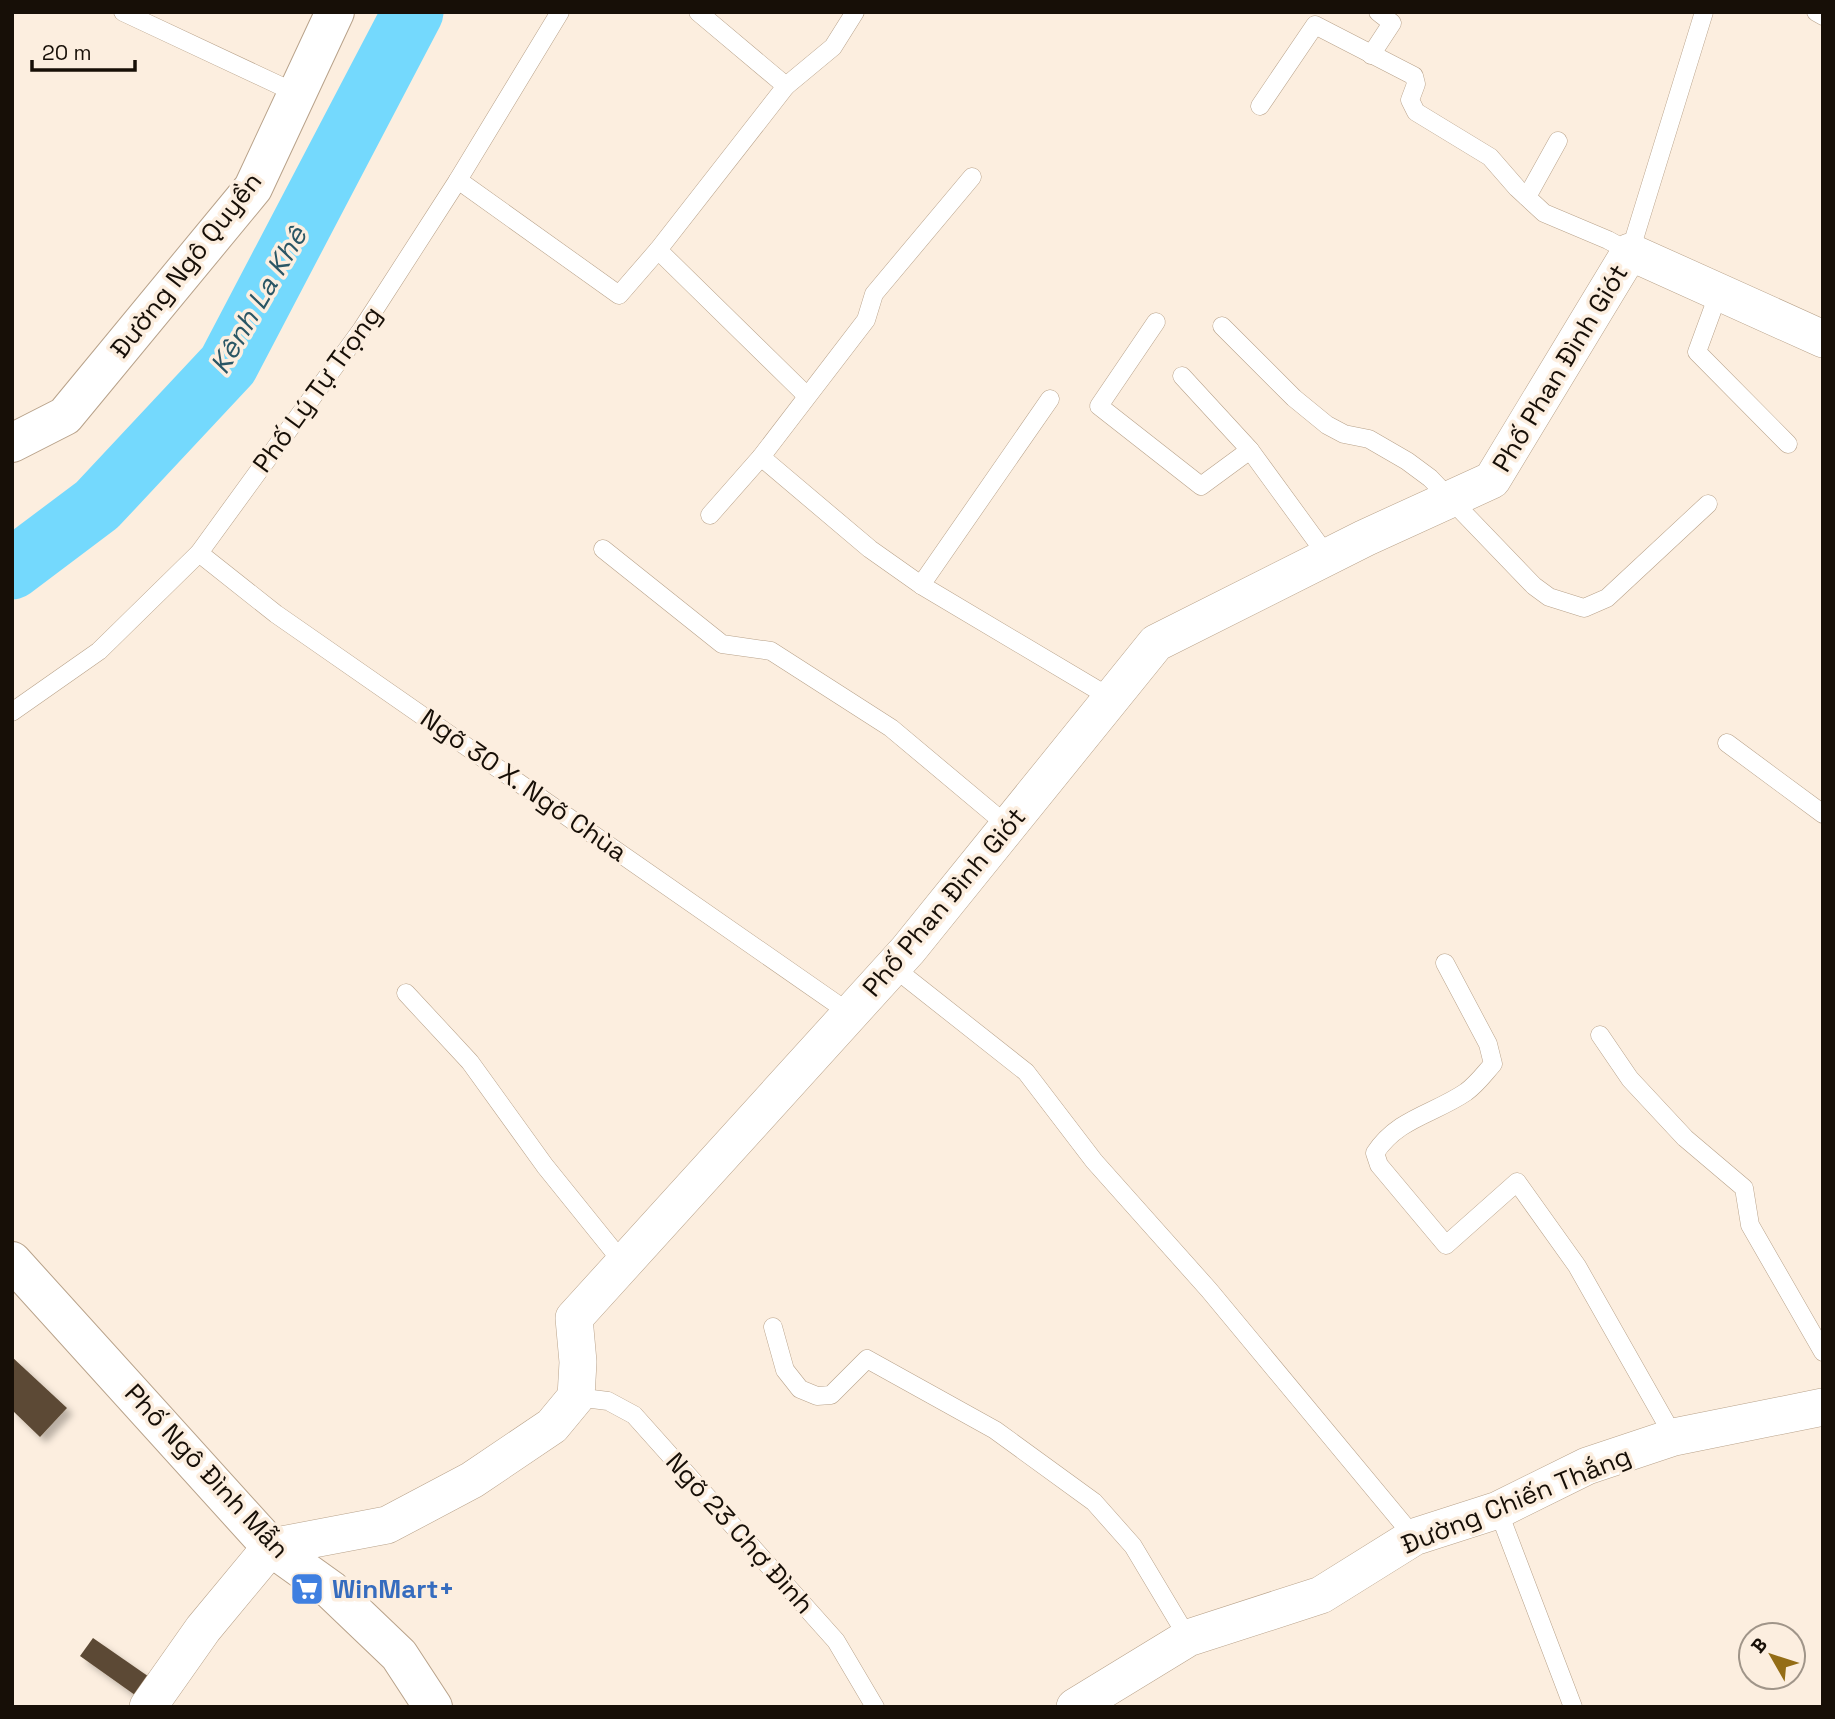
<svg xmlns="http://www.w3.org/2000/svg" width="1835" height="1719" font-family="'Space Grotesk',sans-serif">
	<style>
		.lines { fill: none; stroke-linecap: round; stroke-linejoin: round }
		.river { stroke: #74d9fd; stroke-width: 61 }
		.building { fill: #5c4934; filter: url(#shadow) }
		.service-casing { stroke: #b8a28a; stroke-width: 19 }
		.minor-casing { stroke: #b8a28a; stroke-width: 38 }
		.tertiary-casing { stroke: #b8a28a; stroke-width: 40 }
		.service { stroke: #fff; stroke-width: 18 }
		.minor { stroke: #fff; stroke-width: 37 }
		.tertiary { stroke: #fff; stroke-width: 38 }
		.labels { text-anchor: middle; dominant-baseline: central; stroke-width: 7; stroke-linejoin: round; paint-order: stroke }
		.street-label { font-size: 26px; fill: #170f07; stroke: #fceedf }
		.shop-label { font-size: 26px; font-weight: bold; fill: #366cbe; stroke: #fceedf; text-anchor: start }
		.water-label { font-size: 28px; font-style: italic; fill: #2a5665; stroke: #fceedf }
	</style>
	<defs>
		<filter id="shadow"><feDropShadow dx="6" dy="6" stdDeviation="3.5" flood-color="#0004"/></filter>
	</defs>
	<rect width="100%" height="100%" fill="#fceedf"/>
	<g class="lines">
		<polyline class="river" points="12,569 97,505 228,365 413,12"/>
	</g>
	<g class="building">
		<polygon points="12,1357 67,1408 40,1437 12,1410"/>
		<polygon points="93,1638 155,1681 142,1700 80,1656"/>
	</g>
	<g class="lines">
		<defs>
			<g id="service">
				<polyline points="123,12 298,94"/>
				<polyline points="698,12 786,86 658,250 806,395"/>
				<polyline points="1816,12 1823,16"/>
				<polyline points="1371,55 1392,23 1378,12"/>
				<polyline points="786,86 833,47 855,12"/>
				<polyline points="1260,106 1315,25 1414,76 1416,84 1410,100 1416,112 1490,157 1517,188 1544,213 1608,240 1630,252 1704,12"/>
				<polyline points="458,180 619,295 658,250"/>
				<polyline points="1527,197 1558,141"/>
				<polyline points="1719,292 1697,352 1788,444"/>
				<polyline points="1156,322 1099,406 1201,486 1250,450"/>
				<polyline points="1222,326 1294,398 1327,425 1344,434 1369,439 1407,461 1430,478 1534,586 1549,597 1584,608 1607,598 1708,504"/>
				<polyline points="1182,376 1250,450 1328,557"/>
				<polyline points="761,457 870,549 921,585 1111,698"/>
				<polyline points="710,515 761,457 866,320 874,294 972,177"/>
				<polyline points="603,549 722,644 771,651 891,728 1008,826"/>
				<polyline points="199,553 276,614 851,1014"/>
				<polyline points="921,585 1050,399"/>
				<polyline points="12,712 99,651 199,553 362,329 458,180 560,12"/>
				<polyline points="1727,743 1823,814"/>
				<path d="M1445 963 1488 1044 1493 1064C1484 1074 1477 1084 1466 1092 1434 1114 1398 1118 1375 1153L1379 1165 1446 1245 1517 1182 1577 1266 1674 1437"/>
				<polyline points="893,967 1026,1072 1094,1161 1209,1290 1414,1537"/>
				<polyline points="406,993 470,1062 545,1166 624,1264"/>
				<polyline points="1600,1035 1630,1079 1685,1138 1744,1188 1750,1225 1823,1352"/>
				<polyline points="773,1327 785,1370 800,1389 817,1396 831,1395 867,1359 995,1430 1094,1502 1133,1546 1188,1638"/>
				<polyline points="576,1397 608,1401 634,1415 836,1641 875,1707"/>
				<polyline points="1498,1510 1573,1707"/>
			</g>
			<g id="minor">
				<polyline points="148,1707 203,1629 271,1547 387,1525 472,1480 552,1426 576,1397 578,1362 574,1318 908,950 1156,643 1365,538 1492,480 1630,252 1823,339"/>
				<polyline points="1075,1707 1188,1638 1321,1595 1414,1537 1498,1510 1587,1466 1674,1437 1823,1407"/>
			</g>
			<g id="tertiary">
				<polyline points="12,443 65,416 253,188 335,12"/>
				<polyline points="12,1261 271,1547 331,1590 399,1655 433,1707"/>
			</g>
		</defs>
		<use href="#service" class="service-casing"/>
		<use href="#minor" class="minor-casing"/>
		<use href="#tertiary" class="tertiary-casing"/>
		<use href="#service" class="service"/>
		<use href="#minor" class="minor"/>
		<use href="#tertiary" class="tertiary"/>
	</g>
	<defs>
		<symbol id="supermarket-square" viewBox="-11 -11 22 22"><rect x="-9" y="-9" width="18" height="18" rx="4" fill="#3f7fe0" stroke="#fceedf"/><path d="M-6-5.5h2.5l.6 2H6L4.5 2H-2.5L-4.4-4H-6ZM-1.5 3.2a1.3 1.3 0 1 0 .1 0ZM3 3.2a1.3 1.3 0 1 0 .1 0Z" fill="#fff"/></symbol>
	</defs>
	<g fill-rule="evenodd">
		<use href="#supermarket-square" x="288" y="1570" width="38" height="38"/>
	</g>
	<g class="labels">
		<g class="street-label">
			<text transform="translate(186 265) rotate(-52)">Đường Ngô Quyền</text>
			<text transform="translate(1560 368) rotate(-59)">Phố Phan Đình Giót</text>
			<text transform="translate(317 389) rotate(-54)">Phố Lý Tự Trọng</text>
			<text transform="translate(524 785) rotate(35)">Ngõ 30 X. Ngõ Chùa</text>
			<text transform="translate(944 902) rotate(-50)">Phố Phan Đình Giót</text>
			<text transform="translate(207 1471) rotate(47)">Phố Ngô Đình Mẫn</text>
			<text transform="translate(1516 1500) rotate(-22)">Đường Chiến Thắng</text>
			<text transform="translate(740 1533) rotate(48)">Ngõ 23 Chợ Đình</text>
		</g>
		<g class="shop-label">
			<text x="332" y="1589">WinMart+</text>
		</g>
		<g class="water-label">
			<text transform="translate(258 300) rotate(-60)">Kênh La Khê</text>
		</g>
	</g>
	<rect width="1835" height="1719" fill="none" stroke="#170f07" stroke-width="28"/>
	<g transform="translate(1772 1656) rotate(309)"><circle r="33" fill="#fceedf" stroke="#a09589" stroke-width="2"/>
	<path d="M0-5L12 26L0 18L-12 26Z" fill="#946d16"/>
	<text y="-10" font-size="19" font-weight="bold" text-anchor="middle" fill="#170f07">B</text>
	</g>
	<path d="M32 60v10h103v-10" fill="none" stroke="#170f07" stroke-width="3.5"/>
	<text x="42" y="60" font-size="21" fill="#170f07" stroke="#fceedf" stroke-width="5" paint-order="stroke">20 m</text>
</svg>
